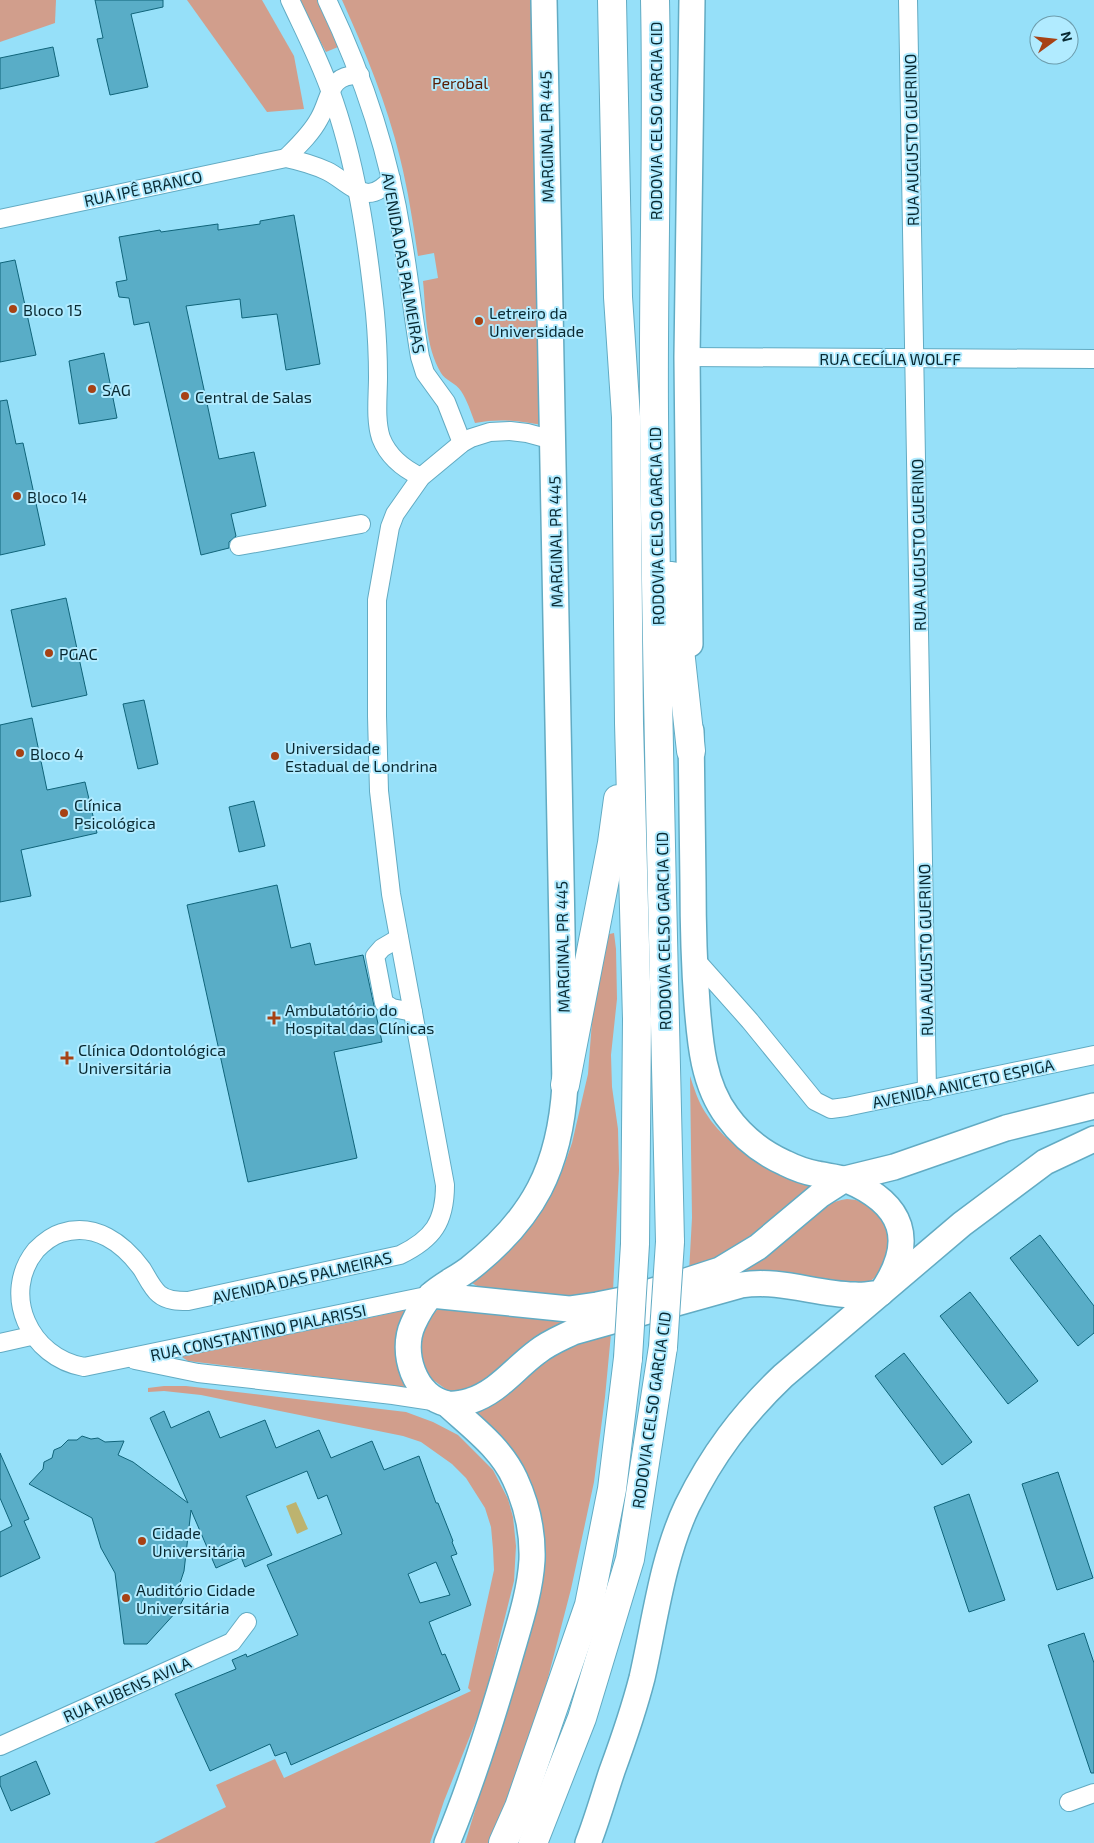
<svg xmlns="http://www.w3.org/2000/svg" width="1094" height="1843" font-family="'Exo 2',sans-serif">
	<style>
		.green { fill: #d19e8c }
		.water { fill: #bdb36f }
		.building { fill: #59adc7; stroke: #10647a; fill-rule: evenodd }
		.lines { fill: none; stroke-linecap: round; stroke-linejoin: round }
		.street-casing { stroke: #62abc3; stroke-width: 20 }
		.secondary-casing { stroke: #62abc3; stroke-width: 28 }
		.highway-casing { stroke: #62abc3; stroke-width: 30 }
		.street { stroke: #fff; stroke-width: 18 }
		.secondary { stroke: #fff; stroke-width: 25 }
		.highway { stroke: #fff; stroke-width: 28 }
		.highway-bridge-casing { stroke: #62abc3; stroke-width: 30; stroke-linecap: butt }
		.highway-bridge { stroke: #fff; stroke-width: 28 }
		.poi-dot { fill: #a74215; stroke: #b1ebff; stroke-width: 2 }
		.labels { text-anchor: middle; dominant-baseline: central; stroke-width: 4; stroke-linejoin: round; paint-order: stroke }
		.park-label { font-size: 16px; fill: #591d03; stroke: #b1ebff }
		.street-label { font-size: 16px; fill: #082932; stroke: #b1ebff }
		.poi-label { font-size: 16px; fill: #082932; stroke: #b1ebff; text-anchor: start }
	</style>
	<rect width="100%" height="100%" fill="#96e0f9"/>
	<g class="green">
		<polygon points="0,0 56,0 55,23 0,42"/>
		<polygon points="187,0 262,0 294,56 304,109 267,112"/>
		<polygon points="298,0 317,0 338,47 326,52"/>
		<path d="M342 0H537L546 426C521 421 500 418 475 423 471 412 467 400 461 391 456 383 445 380 441 373 425 346 426 311 423 281L438 278 434 253 418 256C413 223 408 190 400 158 387 104 365 51 342 0Z"/>
		<path d="M614 933 616 949 617 999 611 1055 612 1087 618 1129 619 1170 613 1291C599 1294 582 1299 567 1299 550 1299 484 1293 472 1283V1281L508 1252 523 1236 541 1212 553 1191 564 1166 572 1143 588 1074 594 995 605 935Z"/>
		<path d="M690 1076C694 1088 698 1101 705 1112 730 1152 770 1167 811 1185L813 1187 750 1242 689 1272 692 1218Z"/>
		<path d="M847 1199 856 1200 873 1208 885 1222 891 1243 880 1273 867 1284 732 1274C748 1264 765 1256 780 1245 803 1227 816 1203 847 1199Z"/>
		<polygon points="447,1306 570,1319 486,1384 457,1392 447,1390 429,1377 419,1357 420,1334 430,1317 437,1310"/>
		<polygon points="405,1310 407,1312 412,1388 188,1361 179,1355 346,1323"/>
		<polygon points="611,1334 605,1397 594,1482 571,1589 543,1697 499,1825 489,1843 465,1843 525,1648 543,1557 472,1412 488,1407 497,1402 534,1368 569,1345"/>
		<polygon points="164,1386 186,1386 406,1412 433,1422 458,1435 493,1470 508,1499 513,1517 516,1546 514,1581 484,1701 444,1801 430,1843 154,1843 226,1807 216,1785 275,1759 284,1778 471,1691 468,1688 494,1570 493,1549 491,1527 485,1508 466,1478 452,1464 421,1442 403,1436 201,1395 164,1391 148,1392 148,1388"/>
	</g>
	<polygon class="water" points="296,1502 308,1529 297,1534 286,1506"/>
	<g class="building">
		<polygon points="95,0 163,0 163,7 131,14 148,87 110,95 97,39 103,38"/>
		<polygon points="53,47 59,76 0,89 0,58"/>
		<polygon points="294,215 320,364 286,370 277,314 242,318 240,299 186,306 219,459 254,452 266,506 231,514 236,536 229,542 229,548 201,555 149,322 134,325 129,298 119,297 116,282 127,280 119,237 160,230 161,232 218,224 218,230 260,224 260,221"/>
		<polygon points="15,260 36,355 0,362 0,263"/>
		<polygon points="104,353 117,418 79,424 69,361"/>
		<polygon points="7,400 16,444 23,443 45,545 0,555 0,401"/>
		<polygon points="66,598 87,695 32,707 11,610"/>
		<polygon points="144,700 158,764 138,769 123,704"/>
		<polygon points="32,718 47,790 85,782 97,833 21,850 31,896 0,902 0,725"/>
		<polygon points="254,801 265,846 239,852 229,807"/>
		<polygon points="277,885 291,948 310,943 315,965 363,955 382,1042 334,1052 357,1158 248,1182 187,905"/>
		<polygon points="1040,1235 1094,1306 1094,1333 1078,1346 1010,1258"/>
		<polygon points="970,1292 1038,1381 1008,1404 940,1316"/>
		<polygon points="904,1353 972,1442 942,1465 875,1376"/>
		<path d="M164 1411 171 1428 209 1411 220 1438 265 1420 276 1448 319 1430 331 1458 372 1441 384 1470 419 1456 436 1503H438L453 1541 452 1542 457 1554 451 1556 471 1605 429 1622 442 1655 445 1654 460 1690 291 1765 286 1752 275 1756 270 1744 210 1771 175 1694 236 1669 232 1660 246 1654 247 1657 298 1635 267 1565 342 1534 327 1495 318 1499 307 1471 246 1496 272 1555 245 1567 241 1557 216 1568 191 1510 184 1571 179 1586 188 1590 177 1611 147 1644H124L115 1573 101 1548 92 1518 29 1484 43 1469 44 1462 52 1458 54 1450 61 1447 68 1440H77L82 1436 91 1439 98 1438 105 1442 124 1441 118 1455 133 1462 188 1503 150 1418ZM436 1562 450 1595 420 1603 408 1574Z"/>
		<polygon points="0,1453 29,1519 24,1521 40,1558 0,1577 0,1532 12,1526 0,1498"/>
		<polygon points="1058,1472 1093,1578 1057,1590 1022,1484"/>
		<polygon points="969,1494 1005,1600 969,1612 934,1507"/>
		<polygon points="1084,1633 1094,1663 1094,1773 1091,1773 1048,1645"/>
		<polygon points="36,1761 50,1794 11,1811 0,1785 0,1777"/>
	</g>
	<g class="lines">
		<defs>
			<g id="street">
				<path d="M290 0C304 30 319 59 330 90 356 161 367 238 375 313 377 335 378 356 378 377 378 396 375 420 381 438 388 456 404 469 421 477"/>
				<path d="M327 0C363 75 389 153 402 236 409 276 413 316 420 357L425 373 446 402 462 443"/>
				<polyline points="908,0 927,1091"/>
				<path d="M286 158C298 146 311 134 319 119 332 97 327 74 360 75"/>
				<path d="M0 219 286 158C300 161 314 165 327 171 340 177 353 192 368 193 378 193 385 186 391 179"/>
				<polyline points="687,357 1094,359"/>
				<polyline points="239,546 361,524"/>
				<polyline points="399,938 382,948 375,956 384,1003 392,1008 413,1012"/>
				<polyline points="694,958 750,1021 815,1101 831,1109 846,1107 1094,1055"/>
				<path d="M431 1295 84 1367C30 1358 0 1294 36 1250 43 1243 51 1236 61 1233 95 1222 123 1243 142 1269 147 1277 152 1288 159 1294 167 1301 179 1301 188 1301L400 1255C433 1239 445 1222 445 1185L391 894 379 791 377 716V600L390 527 395 514 421 477 462 443 471 438 490 432 510 431 527 433 553 440"/>
				<polyline points="0,1343 31,1336"/>
				<polyline points="135,1360 198,1373 393,1395 439,1402"/>
				<polyline points="0,1746 232,1642 247,1622"/>
				<polyline points="1069,1802 1094,1793"/>
			</g>
			<g id="secondary">
				<path d="M544 0 565 1085C560 1167 534 1218 469 1269 457 1278 442 1285 431 1295 425 1302 417 1315 413 1324 400 1352 414 1397 448 1404 455 1405 463 1403 470 1401 498 1392 514 1369 537 1352 548 1343 561 1338 573 1332L741 1285C782 1279 814 1294 854 1295 863 1296 872 1294 881 1293 917 1241 904 1204 847 1180 837 1177 826 1176 817 1174 806 1172 795 1168 785 1163 761 1152 742 1137 727 1116 703 1084 700 1042 697 1004 694 963 693 923 693 883 692 832 692 782 691 731"/>
				<polyline points="690,644 687,357 692,0"/>
				<polyline points="431,1295 569,1309 597,1305 622,1300 680,1283 720,1270 758,1247 820,1195 845,1179 894,1167 1006,1128 1094,1106"/>
				<path d="M447 1404C472 1427 501 1448 515 1479 527 1505 533 1532 532 1560 530 1594 518 1628 509 1660 491 1722 472 1783 447 1843"/>
				<path d="M588 1843C597 1820 604 1795 612 1771 623 1741 634 1709 642 1678 655 1621 662 1559 687 1506 712 1455 742 1415 783 1376L962 1224 1045 1162 1094 1139"/>
			</g>
			<g id="highway">
				<polyline points="612,0 618,297 626,417 629,723 637,1019 635,1244"/>
				<path d="M655 0C658 137 653 275 654 412 656 689 664 966 670 1242"/>
				<polyline points="672,576 691,751"/>
				<polyline points="565,1085 612,843 618,799"/>
				<polyline points="503,1843 519,1807 589,1605 612,1489 628,1358"/>
				<polyline points="533,1843 582,1718 630,1559 663,1347"/>
			</g>
		</defs>
		<use href="#street" class="street-casing"/>
		<use href="#secondary" class="secondary-casing"/>
		<use href="#highway" class="highway-casing"/>
		<use href="#street" class="street"/>
		<use href="#secondary" class="secondary"/>
		<use href="#highway" class="highway"/>
		<defs>
			<g id="highway-bridge">
				<polyline points="663,1347 670,1242"/>
				<polyline points="628,1358 635,1244"/>
			</g>
		</defs>
		<use href="#highway-bridge" class="highway-bridge-casing"/>
		<use href="#highway-bridge" class="highway-bridge"/>
	</g>
	<g class="poi-dot">
		<circle cx="13" cy="309" r="5"/>
		<circle cx="479" cy="321" r="5"/>
		<circle cx="92" cy="389" r="5"/>
		<circle cx="185" cy="396" r="5"/>
		<circle cx="17" cy="496" r="5"/>
		<circle cx="49" cy="653" r="5"/>
		<circle cx="20" cy="753" r="5"/>
		<circle cx="275" cy="756" r="5"/>
		<circle cx="64" cy="813" r="5"/>
		<path d="M271.5 1010.5h5v5h5v5h-5v5h-5v-5h-5v-5h5z"/>
		<path d="M64.5 1050.5h5v5h5v5h-5v5h-5v-5h-5v-5h5z"/>
		<circle cx="142" cy="1541" r="5"/>
		<circle cx="126" cy="1598" r="5"/>
	</g>
	<g class="labels">
		<g class="park-label">
			<text x="460" y="82">Perobal</text>
		</g>
		<g class="street-label">
			<text transform="translate(655 121) rotate(-90)">RODOVIA CELSO GARCIA CID</text>
			<text transform="translate(546 137) rotate(-91)">MARGINAL PR 445</text>
			<text transform="translate(911 140) rotate(-91)">RUA AUGUSTO GUERINO</text>
			<text transform="translate(143 188) rotate(-12)">RUA IPÊ BRANCO</text>
			<text transform="translate(404 263) rotate(80)">AVENIDA DAS PALMEIRAS</text>
			<text x="890" y="358">RUA CECÍLIA WOLFF</text>
			<text transform="translate(656 526) rotate(-91)">RODOVIA CELSO GARCIA CID</text>
			<text transform="translate(555 542) rotate(-91)">MARGINAL PR 445</text>
			<text transform="translate(918 545) rotate(-91)">RUA AUGUSTO GUERINO</text>
			<text transform="translate(663 931) rotate(-91)">RODOVIA CELSO GARCIA CID</text>
			<text transform="translate(562 947) rotate(-91)">MARGINAL PR 445</text>
			<text transform="translate(925 950) rotate(-91)">RUA AUGUSTO GUERINO</text>
			<text transform="translate(963 1083) rotate(-12)">AVENIDA ANICETO ESPIGA</text>
			<text transform="translate(302 1277) rotate(-13)">AVENIDA DAS PALMEIRAS</text>
			<text transform="translate(258 1332) rotate(-12)">RUA CONSTANTINO PIALARISSI</text>
			<text transform="translate(651 1410) rotate(-82)">RODOVIA CELSO GARCIA CID</text>
			<text transform="translate(127 1689) rotate(-24)">RUA RUBENS AVILA</text>
		</g>
		<g class="poi-label">
			<text x="23" y="309">Bloco 15</text>
			<text x="489" y="312">Letreiro da<tspan x="489" dy="18">Universidade</tspan></text>
			<text x="102" y="389">SAG</text>
			<text x="195" y="396">Central de Salas</text>
			<text x="27" y="496">Bloco 14</text>
			<text x="59" y="653">PGAC</text>
			<text x="285" y="747">Universidade<tspan x="285" dy="18">Estadual de Londrina</tspan></text>
			<text x="30" y="753">Bloco 4</text>
			<text x="74" y="804">Clínica<tspan x="74" dy="18">Psicológica</tspan></text>
			<text x="285" y="1009">Ambulatório do<tspan x="285" dy="18">Hospital das Clínicas</tspan></text>
			<text x="78" y="1049">Clínica Odontológica<tspan x="78" dy="18">Universitária</tspan></text>
			<text x="152" y="1532">Cidade<tspan x="152" dy="18">Universitária</tspan></text>
			<text x="136" y="1589">Auditório Cidade<tspan x="136" dy="18">Universitária</tspan></text>
		</g>
	</g>
	<g transform="translate(1054 40) rotate(75)"><circle r="24" fill="#b1ebff" stroke="#6d9dad"/>
	<path d="M0-4L9 19L0 12L-9 19Z" fill="#a74215"/>
	<text y="-8" font-size="14" font-weight="bold" text-anchor="middle" fill="#082932">N</text>
	</g>
</svg>
